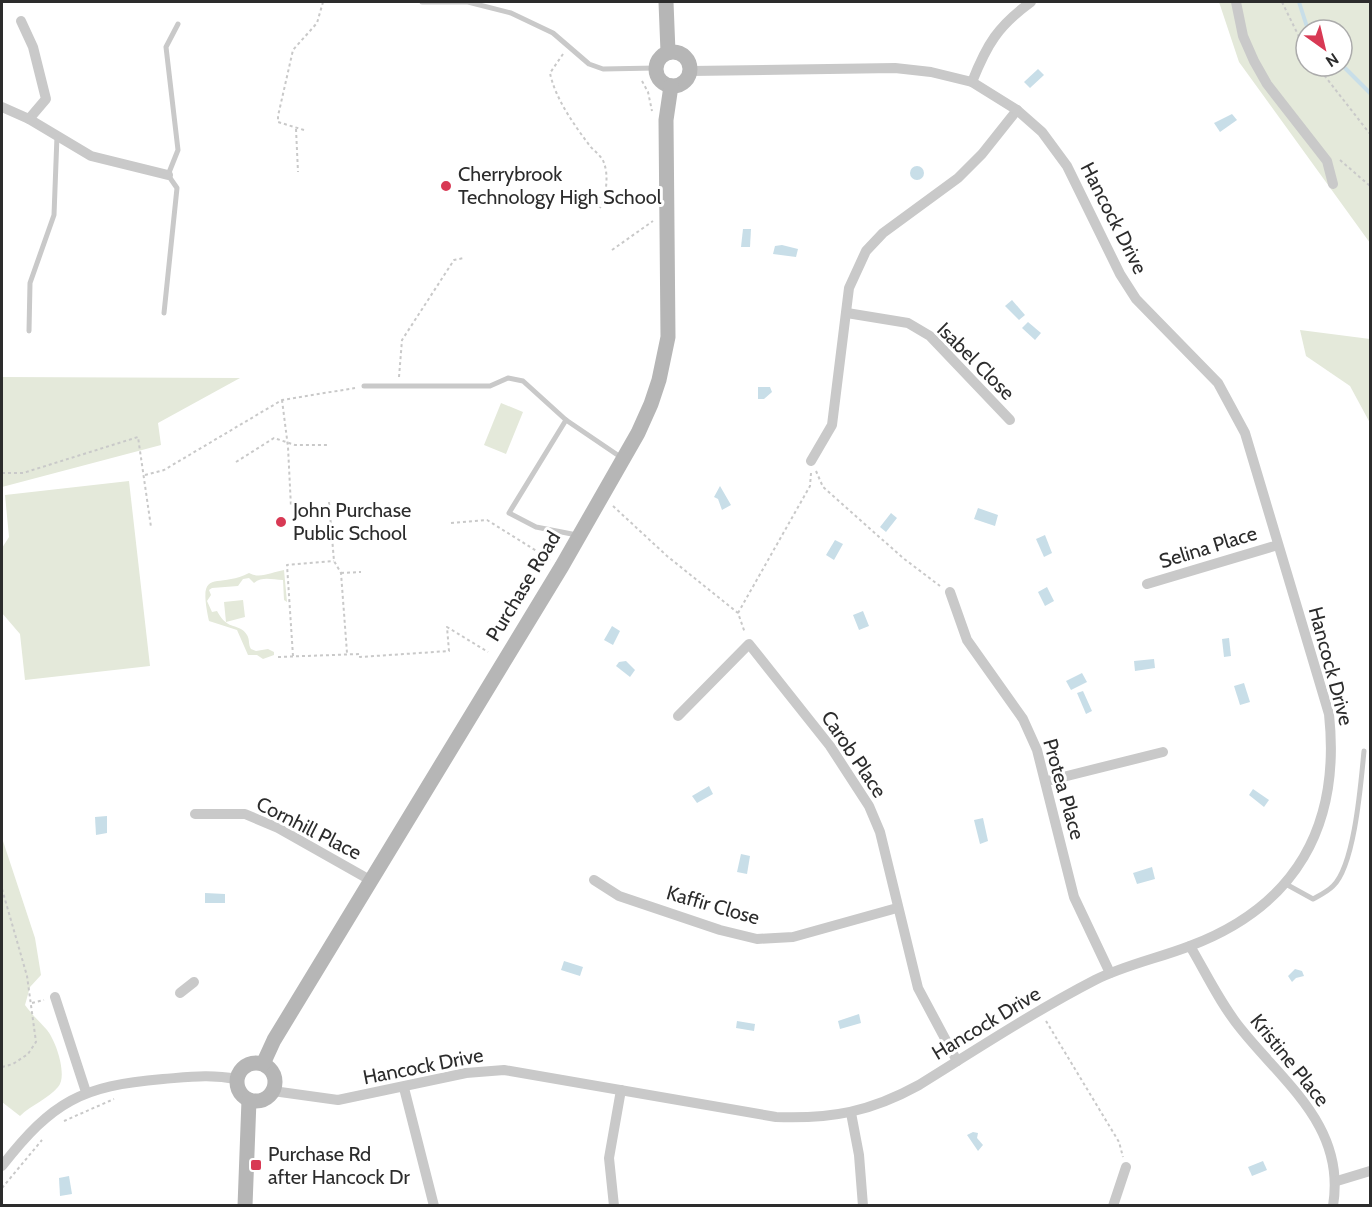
<svg xmlns="http://www.w3.org/2000/svg" width="1372" height="1207" font-family="Cabin,sans-serif">
	<style>
		.green { fill: #e4e9da; fill-rule: evenodd }
		.water { fill: #c8dee8 }
		.lines { fill: none; stroke-linecap: round; stroke-linejoin: round }
		.stream { stroke: #c8dee8; stroke-width: 4 }
		.path { stroke: #c9c9c9; stroke-width: 2; stroke-dasharray: 3 3; stroke-linecap: butt }
		.lane { stroke: #c9c9c9; stroke-width: 5 }
		.street { stroke: #c9c9c9; stroke-width: 10 }
		.secondary { stroke: #b6b6b6; stroke-width: 15 }
		.poi-dot { fill: #d83954; stroke: #fff; stroke-width: 2 }
		.labels { text-anchor: middle; dominant-baseline: central; stroke-width: 6; stroke-linejoin: round; paint-order: stroke }
		.poi-label { font-size: 20px; fill: #2c2c2c; stroke: #fff; text-anchor: start }
		.street-label { font-size: 20px; fill: #2c2c2c; stroke: #fff }
	</style>
	<rect width="100%" height="100%" fill="#fff"/>
	<g class="green">
		<path d="M1219 2H1370V243L1239 62ZM1306 30H1342V66H1306Z"/>
		<polygon points="1300,330 1370,339 1370,423 1350,386 1306,356"/>
		<polygon points="2,377 240,378 158,423 161,445 2,487"/>
		<polygon points="501,403 523,412 506,454 484,445"/>
		<polygon points="129,481 150,666 25,680 20,634 2,613 2,548 9,537 5,495"/>
		<path d="M284 570 287 602 284 600 283 580C272 580 263 576 254 583L249 578 243 579 238 586 212 588 209 590 211 595 207 601 212 612 217 611C228 632 239 622 247 635 250 640 248 644 251 649L256 651 268 649 274 652V655L263 659 257 655H248L237 630 209 621C197 565 216 590 249 573 260 579 272 572 284 570Z"/>
		<polygon points="243,600 245,617 226,622 224,602"/>
		<path d="M2 838 35 938 41 975 30 987 25 1005C32 1015 40 1022 47 1030 56 1041 68 1076 58 1087 48 1099 31 1105 20 1116L2 1102Z"/>
	</g>
	<g class="water">
		<polygon points="1038,69 1044,75 1030,88 1024,82"/>
		<polygon points="1232,114 1237,120 1220,132 1214,123"/>
		<circle cx="917" cy="173" r="7"/>
		<polygon points="743,229 751,229 750,247 741,247"/>
		<polygon points="782,245 798,249 796,257 773,254 775,246"/>
		<polygon points="1012,300 1025,315 1019,320 1005,306"/>
		<polygon points="1028,322 1041,333 1035,340 1022,328"/>
		<polygon points="758,387 770,387 772,392 764,399 758,399"/>
		<polygon points="720,486 731,505 722,510 718,499 714,497"/>
		<polygon points="978,508 998,515 995,526 974,519"/>
		<polygon points="891,513 897,518 886,532 880,527"/>
		<polygon points="1045,535 1052,553 1044,557 1036,539"/>
		<polygon points="835,540 843,544 834,560 826,555"/>
		<polygon points="1047,587 1054,601 1045,606 1038,592"/>
		<polygon points="863,611 869,626 859,630 853,615"/>
		<polygon points="612,626 620,631 613,645 604,640"/>
		<polygon points="1229,638 1231,656 1224,657 1222,639"/>
		<polygon points="1154,659 1155,668 1135,671 1134,661"/>
		<polygon points="626,661 635,670 630,677 616,666 619,662"/>
		<polygon points="1082,673 1087,682 1071,690 1066,681"/>
		<polygon points="1244,683 1250,702 1240,705 1234,686"/>
		<polygon points="1083,691 1092,711 1086,714 1077,693"/>
		<polygon points="709,786 713,794 697,803 692,796"/>
		<polygon points="1253,789 1269,800 1264,807 1249,795"/>
		<polygon points="107,816 107,833 96,835 95,817"/>
		<polygon points="983,818 988,841 980,844 974,820"/>
		<polygon points="741,854 750,856 747,874 737,872"/>
		<polygon points="1152,867 1155,879 1137,884 1133,873"/>
		<polygon points="205,893 225,894 225,903 205,903"/>
		<polygon points="564,961 583,967 580,976 561,970"/>
		<polygon points="1295,969 1302,971 1304,976 1296,978 1292,982 1288,976"/>
		<polygon points="859,1014 861,1023 840,1029 838,1021"/>
		<polygon points="737,1021 755,1024 754,1031 736,1028"/>
		<polygon points="973,1132 978,1133 977,1138 983,1145 978,1151 967,1135"/>
		<polygon points="1263,1161 1267,1170 1252,1176 1248,1167"/>
		<polygon points="69,1176 72,1194 60,1196 59,1178"/>
	</g>
	<g class="lines">
		<g class="stream">
			<polyline points="1299,2 1308,30"/>
			<polyline points="1342,65 1370,93"/>
		</g>
		<g class="path">
			<polyline points="1282,2 1306,51"/>
			<path d="M563 54 550 73C555 98 574 125 590 146 594 151 602 156 604 163 609 176 606 196 600 208"/>
			<polyline points="1317,66 1370,134"/>
			<polyline points="642,81 648,92 652,111"/>
			<polyline points="296,129 298,172"/>
			<polyline points="304,130 278,122 278,116 293,50 317,23 323,2"/>
			<polyline points="1340,160 1370,186"/>
			<polyline points="612,250 653,221"/>
			<polyline points="399,377 402,340 454,260 464,258"/>
			<polyline points="282,400 288,447 291,507"/>
			<polyline points="236,462 274,438 295,445 327,445"/>
			<polyline points="816,471 823,487 903,558 940,586"/>
			<polyline points="2,473 23,473 138,437 151,527"/>
			<polyline points="145,475 164,470 282,400 355,388"/>
			<polyline points="329,502 334,561 341,573 347,653"/>
			<polyline points="613,506 667,556 738,613 745,633"/>
			<polyline points="451,523 487,520 551,560"/>
			<polyline points="341,573 361,572"/>
			<polyline points="738,613 810,486 811,473"/>
			<polyline points="293,656 287,565 334,561"/>
			<polyline points="278,657 360,654 360,657 449,651 447,627 488,652"/>
			<polyline points="2,889 27,976 36,1042 28,1054 13,1064 2,1067"/>
			<polyline points="32,1003 44,1000"/>
			<polyline points="1046,1021 1119,1142 1123,1157"/>
			<polyline points="64,1121 114,1099"/>
			<polyline points="2,1188 42,1140"/>
		</g>
		<g class="lane">
			<polyline points="422,2 468,2 511,13 553,33 589,64 603,69 656,68"/>
			<polyline points="164,313 177,188 168,175 178,150 166,47 178,24"/>
			<polyline points="29,331 30,283 54,215 57,136"/>
			<polyline points="364,386 490,386 508,378 523,381 566,420 622,458"/>
			<polyline points="566,420 509,513 536,527 577,535"/>
			<path d="M1284 883 1313 899C1320 895 1327 892 1333 886 1355 865 1361 781 1364 751"/>
		</g>
		<g class="street">
			<polyline points="1236,2 1243,36 1254,61 1267,84 1327,161 1333,184"/>
			<polyline points="21,21 33,47 46,99 29,119"/>
			<path d="M972 82C987 44 998 26 1031 2"/>
			<polyline points="2,107 29,119 91,156 168,175"/>
			<polyline points="847,313 908,323 930,336 1010,420"/>
			<polyline points="811,461 832,425 849,288 866,251 883,233 958,178 982,154 1017,110"/>
			<polyline points="1147,584 1278,545"/>
			<polyline points="950,592 967,640 1023,719 1037,750 1074,897 1110,973"/>
			<polyline points="678,716 749,644 830,746 869,806 880,832 918,988 957,1061"/>
			<polyline points="1047,781 1163,752"/>
			<polyline points="195,814 245,814 278,828 370,880"/>
			<polyline points="594,880 619,896 720,930 757,939 793,937 897,908"/>
			<path d="M1190 946C1206 973 1221 1005 1241 1029 1285 1084 1346 1127 1333 1206"/>
			<polyline points="180,993 194,982"/>
			<polyline points="55,997 86,1092"/>
			<polyline points="404,1088 434,1206"/>
			<path d="M273 1091 338 1100 466 1073 504 1070 776 1117C832 1119 870 1112 919 1085 977 1049 1035 1011 1095 980 1125 965 1159 958 1190 946 1296 906 1341 826 1329 714L1245 433 1218 383 1136 299 1120 274 1067 166 1042 132 1017 110 972 82 931 72 895 68 691 71"/>
			<polyline points="851,1113 859,1155 863,1206"/>
			<path d="M2 1166C53 1101 81 1086 163 1079 189 1077 211 1074 236 1079"/>
			<polyline points="1337,1181 1370,1171"/>
			<polyline points="614,1206 609,1158 621,1090"/>
			<polyline points="1113,1206 1126,1167"/>
		</g>
		<g class="secondary">
			<polyline points="666,2 668,52"/>
			<circle cx="673" cy="69" r="17"/>
			<circle cx="256" cy="1082" r="19"/>
			<polyline points="263,1064 274,1040 562,566 638,433 651,404 659,380 668,337 666,120 671,86"/>
			<polyline points="245,1206 249,1100"/>
		</g>
	</g>
	<g class="poi-dot">
		<circle cx="446" cy="186" r="6"/>
		<circle cx="281" cy="522" r="6"/>
		<rect x="250" y="1159" width="12" height="12" rx="3"/>
	</g>
	<g class="labels">
		<g class="poi-label">
			<text x="458" y="174">Cherrybrook<tspan x="458" dy="23">Technology High School</tspan></text>
			<text x="293" y="510">John Purchase<tspan x="293" dy="23">Public School</tspan></text>
			<text x="268" y="1154">Purchase Rd<tspan x="268" dy="23">after Hancock Dr</tspan></text>
		</g>
		<g class="street-label">
			<text transform="translate(1114 218) rotate(63)">Hancock Drive</text>
			<text transform="translate(976 361) rotate(45)">Isabel Close</text>
			<text transform="translate(1208 547) rotate(-17)">Selina Place</text>
			<text transform="translate(523 586) rotate(-59)">Purchase Road</text>
			<text transform="translate(1331 666) rotate(75)">Hancock Drive</text>
			<text transform="translate(854 754) rotate(56)">Carob Place</text>
			<text transform="translate(1064 789) rotate(74)">Protea Place</text>
			<text transform="translate(309 828) rotate(27)">Cornhill Place</text>
			<text transform="translate(713 905) rotate(16)">Kaffir Close</text>
			<text transform="translate(986 1023) rotate(-31)">Hancock Drive</text>
			<text transform="translate(1290 1060) rotate(51)">Kristine Place</text>
			<text transform="translate(423 1066) rotate(-11)">Hancock Drive</text>
		</g>
	</g>
	<rect width="1372" height="1207" fill="none" stroke="#2c2c2c" stroke-width="6"/>
	<g transform="translate(1324 48) rotate(146)"><circle r="28" fill="#ffffff" stroke="#ababab" stroke-width="1.5"/>
	<path d="M0-4.5L10 22L0 15L-10 22Z" fill="#d83954"/>
	<text y="-9" font-size="16" font-weight="bold" text-anchor="middle" fill="#2c2c2c">N</text>
	</g>
</svg>
